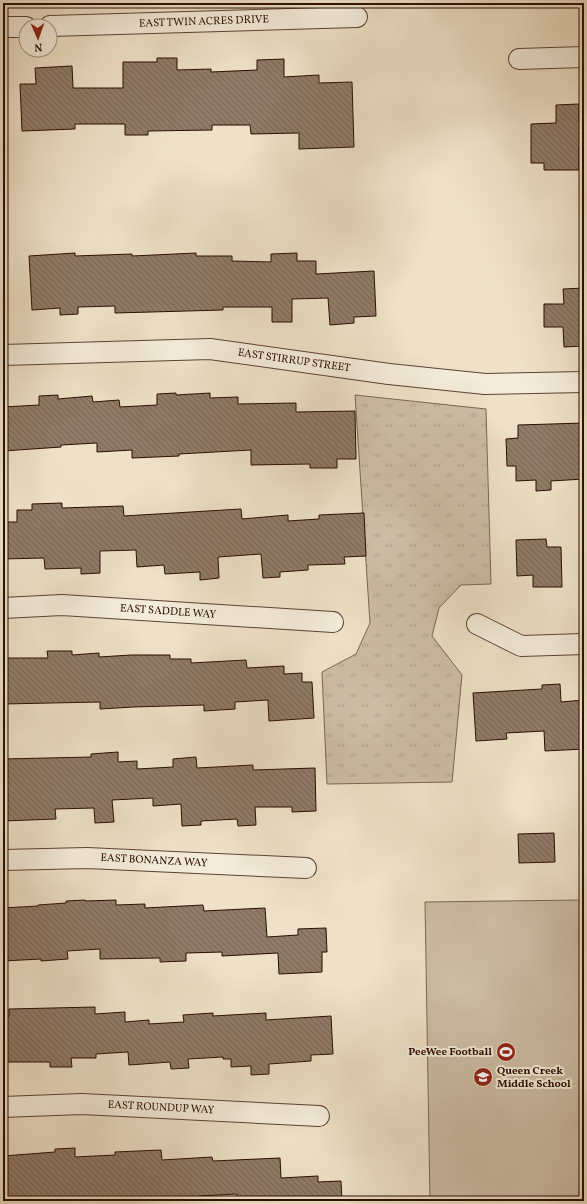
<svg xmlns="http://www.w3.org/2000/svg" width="587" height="1204" font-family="Vollkorn,serif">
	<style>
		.park { fill: url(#park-tufts); stroke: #7c6553 }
		.pitch { fill: #cdbda5; stroke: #7c6553 }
		.building { fill: url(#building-back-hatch); stroke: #2a0d01 }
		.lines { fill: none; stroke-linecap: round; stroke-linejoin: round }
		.minor-casing { stroke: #5b4232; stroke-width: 22 }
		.minor { stroke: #f4ecdb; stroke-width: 20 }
		.labels { text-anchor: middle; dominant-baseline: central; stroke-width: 4; stroke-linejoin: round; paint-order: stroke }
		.street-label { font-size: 11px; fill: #2a0d01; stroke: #f4ecdb }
		.poi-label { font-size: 11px; font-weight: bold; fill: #2a0d01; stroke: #f4ecdb; text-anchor: end }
	</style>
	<defs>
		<pattern id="park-tufts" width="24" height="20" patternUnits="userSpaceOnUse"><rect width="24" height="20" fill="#cdbda5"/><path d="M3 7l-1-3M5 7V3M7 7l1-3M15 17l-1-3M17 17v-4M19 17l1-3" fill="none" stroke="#b0a18c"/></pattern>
		<pattern id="building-back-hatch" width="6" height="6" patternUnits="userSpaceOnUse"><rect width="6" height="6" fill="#907b68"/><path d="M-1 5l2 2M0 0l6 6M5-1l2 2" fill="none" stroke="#766353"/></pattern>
	</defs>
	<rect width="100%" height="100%" fill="#eee1c7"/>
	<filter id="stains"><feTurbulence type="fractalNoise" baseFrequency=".005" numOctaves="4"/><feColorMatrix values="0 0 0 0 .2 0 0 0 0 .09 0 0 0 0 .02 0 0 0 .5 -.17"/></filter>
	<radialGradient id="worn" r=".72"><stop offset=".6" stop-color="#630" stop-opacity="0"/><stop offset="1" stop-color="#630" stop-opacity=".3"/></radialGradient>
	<polygon class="park" points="355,395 486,409 491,584 461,585 439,608 432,636 462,675 452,782 327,784 322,672 356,654 370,623"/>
	<polygon class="pitch" points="584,900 584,1201 430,1201 425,902"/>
	<g class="building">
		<polygon points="157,58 177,58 177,70 211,69 211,72 257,70 257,60 284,59 284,77 319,75 319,83 352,82 354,147 299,149 299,133 251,134 250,125 212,125 212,130 148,131 148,135 125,135 125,124 75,124 75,129 22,131 20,84 36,84 35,68 72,66 73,88 123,88 123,62 157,62"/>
		<polygon points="579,104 579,122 584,122 584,146 579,146 579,170 544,170 544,163 531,163 531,124 556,123 556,105"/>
		<polygon points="75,253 75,256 132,254 132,256 196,253 196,256 232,256 232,261 271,262 271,254 297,253 297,261 316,261 316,274 374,271 376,316 354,317 354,323 330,325 328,298 292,299 292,322 272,322 272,307 223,307 223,310 115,313 115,306 78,307 78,314 60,315 60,308 32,310 29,256"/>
		<polygon points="584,288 584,346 564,347 563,327 544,327 544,304 564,304 563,289"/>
		<polygon points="176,393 176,395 210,393 210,398 238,397 238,404 296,403 296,412 355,411 356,459 337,459 337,468 310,468 310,464 251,465 251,450 179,454 179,456 132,458 132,450 97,452 97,443 61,445 61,447 3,451 3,407 39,405 39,396 58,395 58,399 92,396 93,402 119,400 120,407 157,405 157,394"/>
		<polygon points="584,423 584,479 551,481 551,490 536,491 536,480 516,481 516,466 507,466 506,439 518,438 518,425"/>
		<polygon points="62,503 62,508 123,506 124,516 241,509 242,519 288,515 288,521 319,519 319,515 364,513 366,556 344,557 345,564 308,565 308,570 280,572 280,577 263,578 261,554 218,557 219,578 200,580 200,572 165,574 164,565 137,567 136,550 100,551 100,573 81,574 81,568 45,569 44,558 3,559 3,522 17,522 17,510 32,510 32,504"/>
		<polygon points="546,539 547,547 561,547 562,587 533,587 533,575 517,576 516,540"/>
		<polygon points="47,651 72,651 72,655 99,653 99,657 131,655 170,655 170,659 191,659 191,663 246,660 247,668 284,666 284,674 302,673 302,682 312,682 314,718 269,721 268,700 235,702 235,709 204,711 204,705 133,707 100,709 100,702 3,704 3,658 48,658"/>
		<polygon points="560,684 561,702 584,700 584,749 545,751 544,731 506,733 507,739 476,741 473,693 542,689 542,685"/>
		<polygon points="118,752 118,762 137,761 137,769 173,767 173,759 196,757 197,768 253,765 253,770 315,768 316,811 292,812 292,807 255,807 256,825 238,826 237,819 201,821 201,825 182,826 181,804 153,806 153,798 112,800 114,822 95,823 94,808 55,809 56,819 3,821 3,759 91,757 91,754"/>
		<polygon points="554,833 555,862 519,863 518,834"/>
		<polygon points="85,900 85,901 116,900 116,905 145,904 145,908 203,905 204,911 265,908 267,937 298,935 298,929 326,928 327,952 322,952 322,972 279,974 278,953 222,956 222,952 186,953 186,961 160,962 160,958 100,959 100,949 67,951 68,959 41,961 41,959 3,961 3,908 38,906 38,905 66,903 66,901"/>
		<polygon points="95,1007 95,1014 125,1012 125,1022 149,1020 149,1024 184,1022 183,1015 213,1013 213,1016 266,1013 266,1020 331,1016 333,1054 311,1055 311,1061 269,1064 269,1074 251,1075 251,1066 231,1067 231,1059 223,1059 223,1057 188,1059 189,1068 171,1069 170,1062 129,1065 128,1052 96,1054 96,1058 71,1058 72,1067 50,1067 50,1062 3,1062 3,1016 9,1016 9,1009"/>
		<polygon points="75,1148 75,1157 115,1155 115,1152 161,1150 162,1160 212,1157 213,1161 280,1158 281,1178 318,1176 318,1182 341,1181 342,1201 251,1201 251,1199 237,1199 237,1194 199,1196 199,1201 138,1201 138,1200 110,1201 3,1201 3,1156 55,1152 55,1149"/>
	</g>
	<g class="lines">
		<defs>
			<g id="minor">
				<polyline points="50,26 357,17"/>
				<polyline points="3,27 26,27"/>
				<polyline points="519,59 584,57"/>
				<polyline points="3,355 210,349 389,374 485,384 584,382"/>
				<polyline points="3,608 62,605 333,622"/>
				<polyline points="477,624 521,646 584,644"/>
				<polyline points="3,860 87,858 306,868"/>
				<polyline points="3,1107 82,1104 319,1116"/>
			</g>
		</defs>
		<use href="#minor" class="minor-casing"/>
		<use href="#minor" class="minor"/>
	</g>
	<defs>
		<symbol id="stadium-disc" viewBox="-11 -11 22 22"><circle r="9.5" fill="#8f2418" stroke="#f4ecdb"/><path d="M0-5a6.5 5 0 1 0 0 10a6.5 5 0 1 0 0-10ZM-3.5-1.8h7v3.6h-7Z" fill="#fff"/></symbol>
		<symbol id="school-disc" viewBox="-11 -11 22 22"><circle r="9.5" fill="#8f2418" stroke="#f4ecdb"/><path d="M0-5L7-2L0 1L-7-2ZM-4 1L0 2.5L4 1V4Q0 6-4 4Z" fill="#fff"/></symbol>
	</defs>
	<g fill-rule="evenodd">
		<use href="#stadium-disc" x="495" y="1041" width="22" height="22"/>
		<use href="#school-disc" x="472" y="1066" width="22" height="22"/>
	</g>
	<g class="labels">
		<g class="street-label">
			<text transform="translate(204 22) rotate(-2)">EAST TWIN ACRES DRIVE</text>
			<text transform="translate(294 361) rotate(8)">EAST STIRRUP STREET</text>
			<text transform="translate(168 612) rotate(4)">EAST SADDLE WAY</text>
			<text transform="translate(154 861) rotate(3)">EAST BONANZA WAY</text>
			<text transform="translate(161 1108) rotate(3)">EAST ROUNDUP WAY</text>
		</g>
		<g class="poi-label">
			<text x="492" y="1052">PeeWee Football</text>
			<text x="497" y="1071" text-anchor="start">Queen Creek<tspan x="497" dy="13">Middle School</tspan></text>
		</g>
	</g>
	<rect width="587" height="1204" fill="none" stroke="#eee1c7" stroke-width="16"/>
	<rect x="4" y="4" width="579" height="1196" fill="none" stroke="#2a0d01" stroke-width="2"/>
	<rect x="8" y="8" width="571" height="1188" fill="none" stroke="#2a0d01"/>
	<g transform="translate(38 38) rotate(178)"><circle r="19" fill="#f4ecdb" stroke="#a39384"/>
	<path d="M0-3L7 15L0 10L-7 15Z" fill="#8f2418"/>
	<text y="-6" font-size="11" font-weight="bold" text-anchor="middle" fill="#2a0d01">N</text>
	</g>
	<rect width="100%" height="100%" filter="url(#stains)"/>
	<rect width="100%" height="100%" fill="url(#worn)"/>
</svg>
